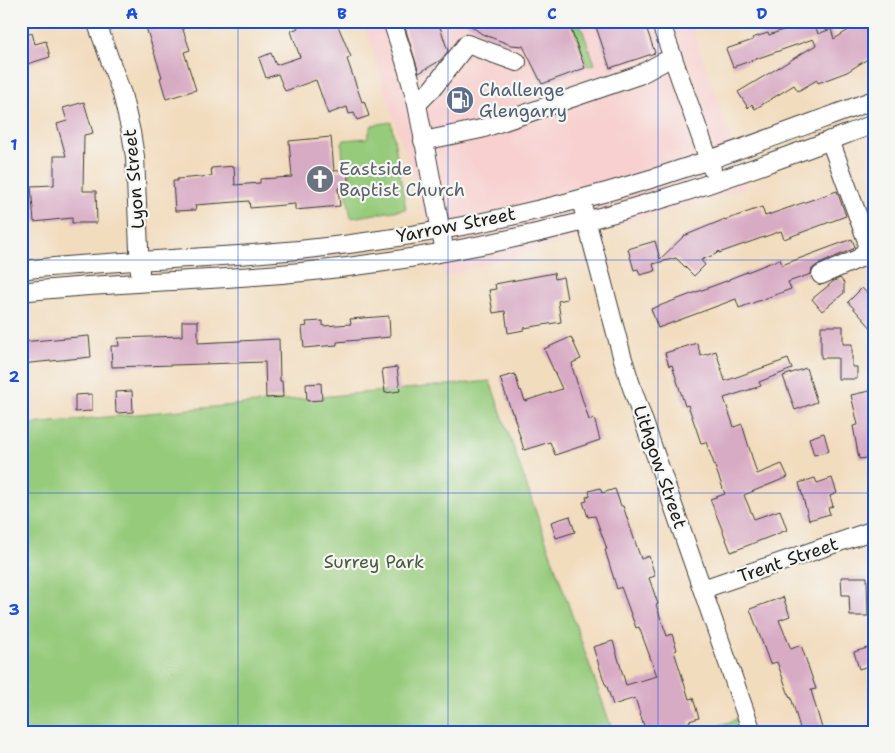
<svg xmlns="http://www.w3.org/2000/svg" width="895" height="753" font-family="'Shantell Sans',sans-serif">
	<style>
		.built { fill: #f7d0cf }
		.green { fill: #96cb7c; stroke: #59744c }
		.building { fill: #d8abc5 }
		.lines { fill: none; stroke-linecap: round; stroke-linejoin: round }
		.minor-casing { stroke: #3c3934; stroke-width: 20 }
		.minor { stroke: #fff; stroke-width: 18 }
		.grid { fill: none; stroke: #1d4ed8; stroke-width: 1; stroke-opacity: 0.55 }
		.labels { text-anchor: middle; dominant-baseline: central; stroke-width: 4.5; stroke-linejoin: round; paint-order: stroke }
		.service-label { font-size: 18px; fill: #4e5e75; stroke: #f6f6f2; text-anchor: start }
		.worship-label { font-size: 18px; fill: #5b616d; stroke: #f6f6f2; text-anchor: start }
		.street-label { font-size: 18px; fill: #1c1c1c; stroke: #f6f6f2 }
		.park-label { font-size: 18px; fill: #47593e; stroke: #f6f6f2 }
		.neatline { fill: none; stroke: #1d4ed8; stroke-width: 2 }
		.grid-label { font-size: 16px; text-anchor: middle; font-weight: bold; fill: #1d4ed8 }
	</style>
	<rect width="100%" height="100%" fill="#f6f6f2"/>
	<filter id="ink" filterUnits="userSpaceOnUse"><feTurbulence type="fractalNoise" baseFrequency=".02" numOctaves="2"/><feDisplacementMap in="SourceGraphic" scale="10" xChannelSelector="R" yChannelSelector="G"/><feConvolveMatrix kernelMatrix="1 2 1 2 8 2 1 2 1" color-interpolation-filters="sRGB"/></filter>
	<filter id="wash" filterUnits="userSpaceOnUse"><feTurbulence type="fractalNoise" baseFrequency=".0096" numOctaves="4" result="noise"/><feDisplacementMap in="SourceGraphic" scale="20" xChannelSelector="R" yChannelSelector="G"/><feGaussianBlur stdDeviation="1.12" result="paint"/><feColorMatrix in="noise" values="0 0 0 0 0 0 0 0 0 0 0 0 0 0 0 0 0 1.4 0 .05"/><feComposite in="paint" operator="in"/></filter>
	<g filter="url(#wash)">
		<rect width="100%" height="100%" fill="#f2dcbe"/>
		<polygon class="built" points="363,21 690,21 748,187 444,277"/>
		<g class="green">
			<polygon points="571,21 579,21 595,64 587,66"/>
			<polygon points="391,122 406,209 351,218 346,190 351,188 349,165 343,166 342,144 344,140 367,138 372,125"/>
			<polygon points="490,381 613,732 21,732 21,425"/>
			<polygon points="742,717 748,732 703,732"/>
		</g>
		<g id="blocks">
			<g class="building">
				<polygon points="144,21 180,21 190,50 184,52 196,90 166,99 160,78 162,77"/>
				<polygon points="295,21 336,21 351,57 347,59 362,102 364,101 369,116 357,120 354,113 349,114 347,107 328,114 316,80 285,91 278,74 266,78 259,58 271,53 276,65 300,57 291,31 298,28"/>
				<polygon points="403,21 438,21 448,51 441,60 419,73"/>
				<polygon points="464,21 515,21 529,24 546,21 568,21 585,68 542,84 523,46 511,45 482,34"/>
				<polygon points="594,21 644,21 655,53 610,68"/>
				<polygon points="808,21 814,21 818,34 831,29 834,39 857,25 859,27 869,21 874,21 874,55 847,72 818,83 817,80 798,91 794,85 755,109 752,104 748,108 738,92 816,45 813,39 733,67 726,49 753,40 752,38 768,33 769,35"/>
				<polygon points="32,33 35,44 46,41 50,57 21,66 21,37"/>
				<polygon points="84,102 93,133 84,135 83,191 96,191 97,223 72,223 72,218 34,222 31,186 54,185 54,156 66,156 57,124 67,121 63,108"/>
				<polygon points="331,137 334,171 347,170 349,188 338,188 340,206 295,210 295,204 250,208 249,201 195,205 196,210 175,211 173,181 177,181 177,179 212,176 211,168 234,166 235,185 260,183 260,179 292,177 289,141"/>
				<polygon points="837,191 846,216 784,239 781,231 719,253 719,251 716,254 701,260 705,265 694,276 676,258 653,264 655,271 640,275 638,269 634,270 628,249 655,241 660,259 684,236 725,219 725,220 762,207 765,216"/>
				<polygon points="852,239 855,247 853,249 817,265 812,269 811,274 788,282 791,289 739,308 736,299 658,328 651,309 729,280 729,279 780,259 782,265"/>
				<polygon points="554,273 555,279 563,277 567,299 558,301 561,322 524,328 524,330 508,333 505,311 493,313 489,290 496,289 495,284"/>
				<polygon points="840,278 844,283 844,293 822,311 812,299 834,281"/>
				<polygon points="862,288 874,301 874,331 848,302"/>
				<polygon points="389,316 390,337 337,342 337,345 304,348 302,327 307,326 306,322 323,321 323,326 351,324 350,319"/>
				<polygon points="182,321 198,321 198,343 279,339 280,381 282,381 283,397 266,398 265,362 112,367 111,346 119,346 118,338 182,336"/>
				<polygon points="821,326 843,326 843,344 852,344 852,367 857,367 857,379 838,379 838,358 821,358"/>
				<polygon points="89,336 91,357 21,364 21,342"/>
				<polygon points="571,337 581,359 572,363 573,367 572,367 589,420 594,418 600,440 555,455 550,442 524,450 513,413 512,413 500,378 515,374 520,391 521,390 525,401 562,389 544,349"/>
				<polygon points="697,343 701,356 716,351 725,381 788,359 792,369 759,382 761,386 724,398 734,427 742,424 757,474 782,464 788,477 744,495 754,519 780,510 787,530 731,552 710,499 725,494 706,442 701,443 688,405 685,406 672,365 669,366 665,353"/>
				<polygon points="397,367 400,391 385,393 382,369"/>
				<polygon points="806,368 817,402 795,410 783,376"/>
				<polygon points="321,383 322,400 307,401 306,384"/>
				<polygon points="874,390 874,457 859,459 853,426 858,425 851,395"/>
				<polygon points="132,391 133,412 116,413 115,392"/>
				<polygon points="92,394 92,411 75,412 75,395"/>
				<polygon points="824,433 829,451 814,455 809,438"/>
				<polygon points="815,478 817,483 832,478 837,493 830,496 833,506 828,508 830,514 809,520 799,483"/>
				<polygon points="600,488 602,493 615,489 621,506 623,506 641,559 649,556 655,576 649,578 658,604 656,605 667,636 672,634 677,650 674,651 689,699 693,698 699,718 689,721 690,726 671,732 646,732 635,698 613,705 606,684 605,684 593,647 613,641 626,685 657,676 639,627 636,628 621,587 617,589 605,550 607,549 595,516 588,517 583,502 587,501 586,497 590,496 589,491"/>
				<polygon points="570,516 575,532 556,538 551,522"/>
				<polygon points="841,577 867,577 868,616 850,616 849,595 842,595"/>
				<polygon points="783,597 790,616 779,620 791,649 801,645 816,689 811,690 823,732 801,732 791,697 790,698 777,662 770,664 750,609"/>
				<polygon points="874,646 874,664 859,669 854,652"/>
			</g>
		</g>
	</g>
	<g filter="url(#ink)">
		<use href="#blocks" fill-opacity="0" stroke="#3c3934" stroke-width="1"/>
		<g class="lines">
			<defs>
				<g id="minor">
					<polyline points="96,21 122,94 131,132 135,157 140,272"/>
					<polyline points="392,21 405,61 417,104 443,242"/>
					<polyline points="660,21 712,169"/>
					<polyline points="417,104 432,89 467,44 517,62"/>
					<polyline points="423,141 481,129 639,75 663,62 673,58"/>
					<polyline points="583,208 622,356 630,382 752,732"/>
					<path d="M21 270C83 263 144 261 205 257 284 253 363 244 441 230 531 214 622 190 709 160 764 141 819 120 874 100"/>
					<polyline points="821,275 860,258 866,250 867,241 830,140"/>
					<path d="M21 292C94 284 167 282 240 277 288 274 337 269 384 262 478 248 572 227 662 199 734 177 804 150 874 124"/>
					<polyline points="703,589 874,530"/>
				</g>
			</defs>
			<use href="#minor" class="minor-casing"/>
			<use href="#minor" class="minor"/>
		</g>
	</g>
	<path class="grid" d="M238 21V732M448 21V732M658 21V732M21 260H874M21 493H874"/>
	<defs>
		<symbol id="fuel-disc" viewBox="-11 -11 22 22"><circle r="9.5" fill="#5c6f8a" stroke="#f6f6f2"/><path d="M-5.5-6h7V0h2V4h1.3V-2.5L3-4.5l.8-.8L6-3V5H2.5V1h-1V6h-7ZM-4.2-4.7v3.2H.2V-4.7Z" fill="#fff"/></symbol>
		<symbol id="church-disc" viewBox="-11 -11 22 22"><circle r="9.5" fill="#6b7280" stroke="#f6f6f2"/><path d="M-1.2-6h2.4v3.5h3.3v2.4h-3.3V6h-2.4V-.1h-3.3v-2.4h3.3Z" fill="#fff"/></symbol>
	</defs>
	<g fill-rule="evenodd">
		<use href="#fuel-disc" x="444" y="84" width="32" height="32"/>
		<use href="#church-disc" x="304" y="163" width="32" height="32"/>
	</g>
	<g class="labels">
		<g class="service-label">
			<text x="479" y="90">Challenge<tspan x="479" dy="21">Glengarry</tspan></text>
		</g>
		<g class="worship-label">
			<text x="339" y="169">Eastside<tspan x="339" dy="21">Baptist Church</tspan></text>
		</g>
		<g class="street-label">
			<text transform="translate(134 179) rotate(-95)">Lyon Street</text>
			<text transform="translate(456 225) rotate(-11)">Yarrow Street</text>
			<text transform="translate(660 467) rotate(71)">Lithgow Street</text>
			<text transform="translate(788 560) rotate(-19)">Trent Street</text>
		</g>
		<g class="park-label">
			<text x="374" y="562">Surrey Park</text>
		</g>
	</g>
	<rect width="895" height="753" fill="none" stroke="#f6f6f2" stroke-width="55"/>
	<rect x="28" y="28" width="840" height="698" class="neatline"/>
	<g class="grid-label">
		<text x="132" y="19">A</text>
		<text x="342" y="19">B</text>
		<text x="552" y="19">C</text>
		<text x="762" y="19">D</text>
		<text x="14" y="150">1</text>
		<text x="14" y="382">2</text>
		<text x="14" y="615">3</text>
	</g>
</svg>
